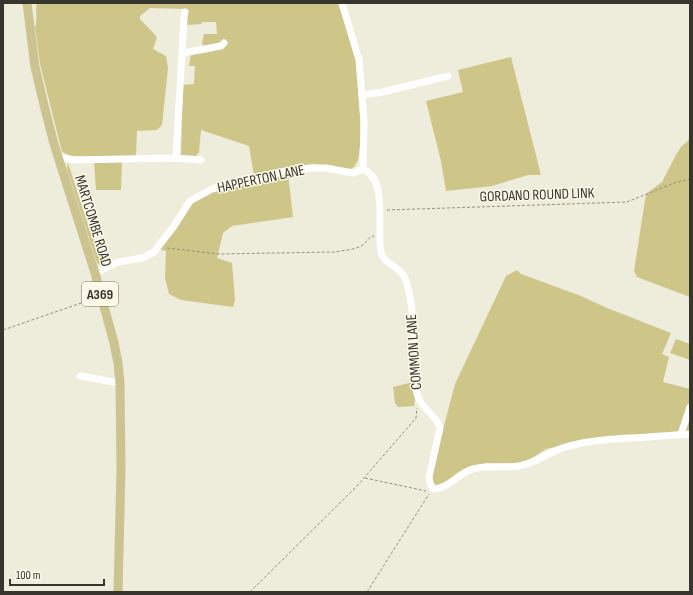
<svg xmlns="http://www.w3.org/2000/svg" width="693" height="595" font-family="'Sofia Sans Condensed',sans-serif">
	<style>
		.green { fill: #cec589 }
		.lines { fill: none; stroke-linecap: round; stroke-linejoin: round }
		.path { stroke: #919083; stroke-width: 1; stroke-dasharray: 3 2; stroke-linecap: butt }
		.minor { stroke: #fff; stroke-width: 7 }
		.major { stroke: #cbc390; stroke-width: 9 }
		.labels { text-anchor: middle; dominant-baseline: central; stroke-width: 3; stroke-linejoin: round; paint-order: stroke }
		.shield { fill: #fcf9e8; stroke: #717066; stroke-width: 1 }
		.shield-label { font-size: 14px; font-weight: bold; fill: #36352e }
		.street-label { font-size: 15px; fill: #36352e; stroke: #fcf9e8 }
	</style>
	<rect width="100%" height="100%" fill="#eeecda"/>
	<g class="green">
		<path d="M37 3H338L357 59 361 139 358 160 354 167 349 170 313 164 283 168 254 175 249 146 201 130 199 152 196 156 181 155 183 85 194 84 195 66H189L191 54C203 54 213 52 224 46L220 44 204 46 202 43 204 34H217L216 22H201L202 24 186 25 187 9 150 8 140 16V19L157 37 153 49 166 56 168 68 162 125 157 130 137 131 136 155 131 157 71 156 62 152 40 64 35 27C38 21 35 11 37 3Z"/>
		<polygon points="511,57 541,175 528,175 492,186 446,191 441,161 426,101 463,92 458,70"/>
		<polygon points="690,139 690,297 637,277 634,271 646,194 662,182 676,155 681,147"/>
		<polygon points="122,161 121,190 96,190 94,162"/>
		<polygon points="68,163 89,228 103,264 100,265 97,263 67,169"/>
		<polygon points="288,174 293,217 232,226 223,233 217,258 232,263 235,300 233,307 181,300 169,294 165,278 166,251 158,249 192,203 212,191"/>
		<polygon points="517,270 521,274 581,296 607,308 671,333 662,354 669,357 663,382 690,389 690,432 679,431 674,433 560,446 546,449 529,460 514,464 486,463 472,466 442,485 437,486 434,484 432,478 436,456 455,384 506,276"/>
		<polygon points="676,339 690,344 690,360 670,353"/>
		<polygon points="413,382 415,400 414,406 398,407 395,403 393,387"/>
	</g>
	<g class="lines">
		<g class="path">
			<polyline points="387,210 627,202 674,183 690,179"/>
			<path d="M167 248 218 254 335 252C344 250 357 250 364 244 368 241 368 237 374 236"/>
			<polyline points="3,330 93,299"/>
			<polyline points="365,478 426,491"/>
			<polyline points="250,592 357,486 416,418 417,408"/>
			<polyline points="367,592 429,494"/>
		</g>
		<g class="minor">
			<polyline points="342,3 359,60 364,121 363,169"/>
			<polyline points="183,53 221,46 224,43"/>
			<polyline points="362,95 383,92 448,76"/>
			<polyline points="58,157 75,160 173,158 201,160"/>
			<polyline points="173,158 176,155 184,18 185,12"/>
			<path d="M363 169C389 180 376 230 381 252 383 264 400 266 405 278 416 308 414 357 416 390 420 410 434 411 440 428L429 477 430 483 433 489C449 489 459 472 473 469 489 465 503 468 519 466 537 463 551 450 569 446 595 439 621 439 648 437 662 436 676 435 690 434"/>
			<polyline points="95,273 118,262 142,258 154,252 174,226 190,201 212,189 287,171 311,168 326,168 353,173 363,169"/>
			<polyline points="80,376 120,383"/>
			<polyline points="681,434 690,407"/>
		</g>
		<polyline class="major" points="27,3 35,67 44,105 54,144 95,273 114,343 118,363 120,383 121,469 118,592"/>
	</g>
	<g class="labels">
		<rect class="shield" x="82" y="282" width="36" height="24" rx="3"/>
		<g class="shield-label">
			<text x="100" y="294">A369</text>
		</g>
		<g class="street-label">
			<text transform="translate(261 179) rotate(-12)">HAPPERTON LANE</text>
			<text transform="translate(537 195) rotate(-2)">GORDANO ROUND LINK</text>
			<text transform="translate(93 221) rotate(73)">MARTCOMBE ROAD</text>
			<text transform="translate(414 352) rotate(-94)">COMMON LANE</text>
		</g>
	</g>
	<rect width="693" height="595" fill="none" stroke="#36352e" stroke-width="8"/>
	<path d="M10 579v6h94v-6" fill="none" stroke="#36352e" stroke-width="2"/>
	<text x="16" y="579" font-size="12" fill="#36352e" stroke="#fcf9e8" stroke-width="3" paint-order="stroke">100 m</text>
</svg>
